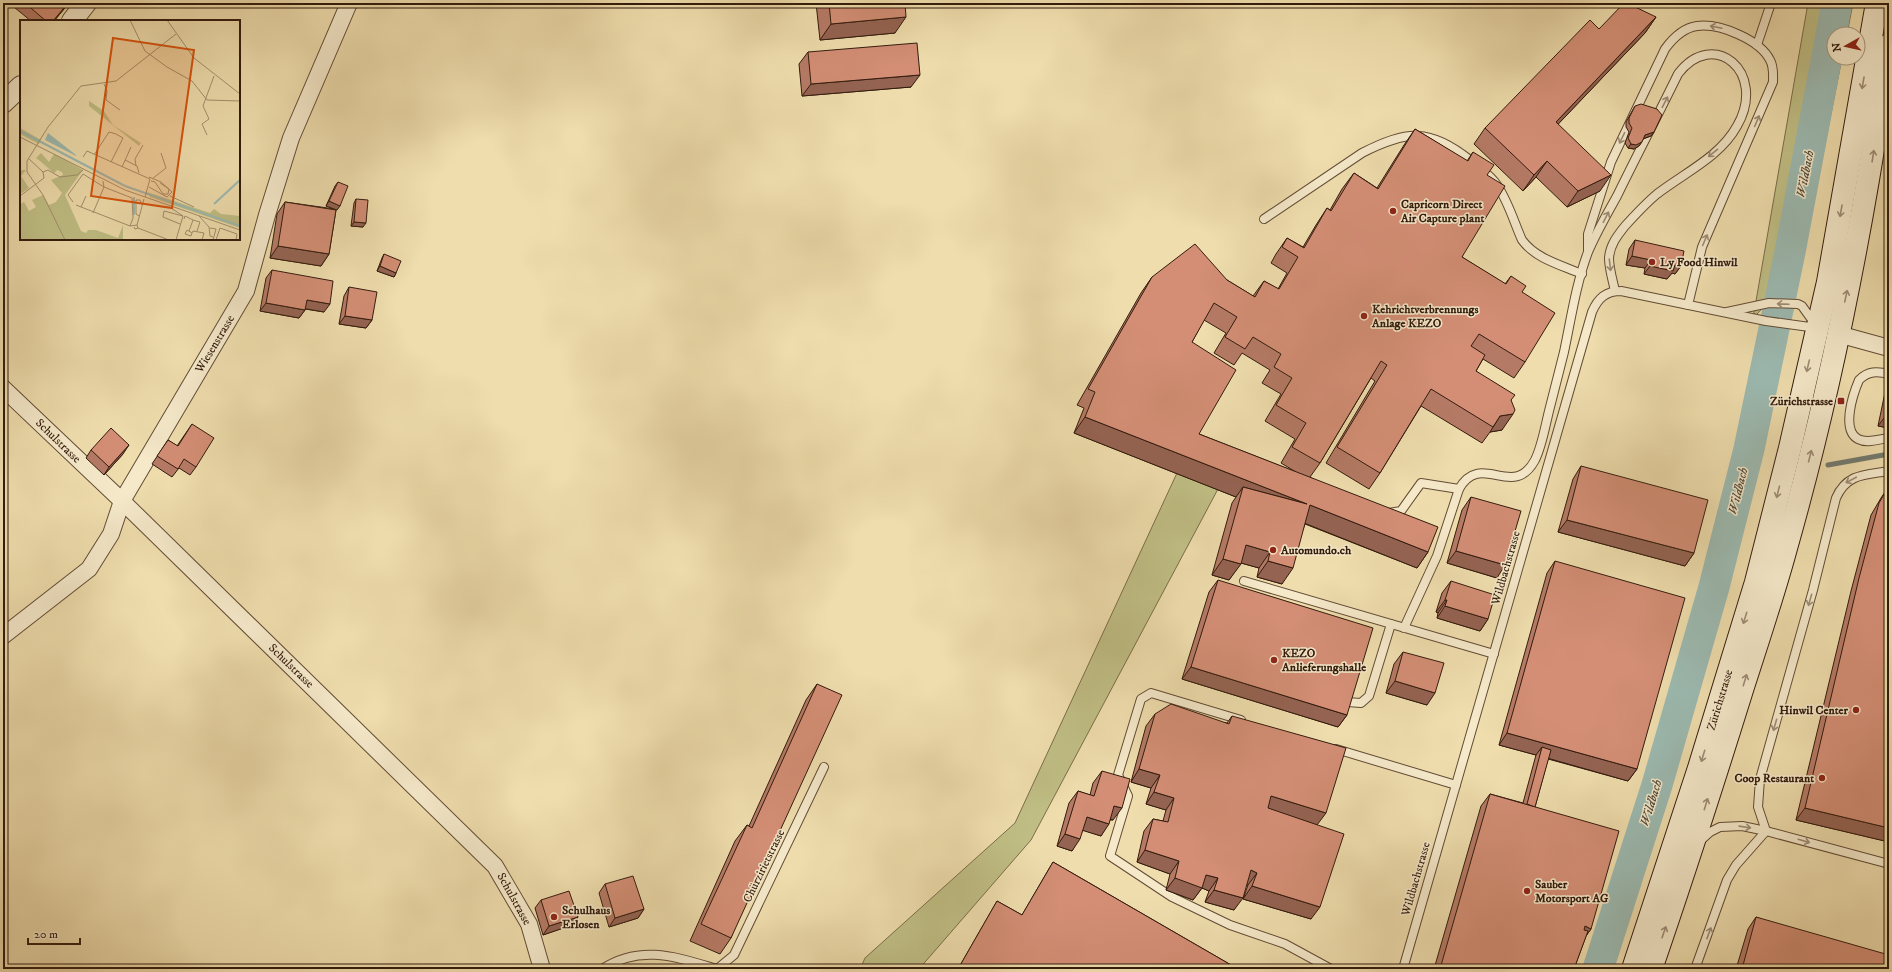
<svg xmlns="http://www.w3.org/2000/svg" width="1892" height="972" font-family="'IM FELL DW Pica',serif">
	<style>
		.green { fill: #c0bf85; stroke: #7a6d49 }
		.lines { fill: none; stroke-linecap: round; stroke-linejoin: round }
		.stream { stroke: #727a6f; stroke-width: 5 }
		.river { stroke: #9cbab1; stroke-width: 31 }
		.service-casing { stroke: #624c35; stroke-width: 10 }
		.minor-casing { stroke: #624c35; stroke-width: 18 }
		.tertiary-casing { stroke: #624c35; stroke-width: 22 }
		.secondary-casing { stroke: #331b0d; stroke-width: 24 }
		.service { stroke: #f5e9ca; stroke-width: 8 }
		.minor { stroke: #f5e9ca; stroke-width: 16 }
		.tertiary { stroke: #f5e9ca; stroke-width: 20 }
		.secondary { stroke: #f5e9ca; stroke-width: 22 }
		.wall { fill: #b57a65; stroke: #331b0d; fill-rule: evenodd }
		.shaded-wall { fill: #946352; stroke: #331b0d }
		.building { fill: #d38e75; stroke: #331b0d }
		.oneway { stroke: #9e8c75 }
		.poi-dot { fill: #8f2418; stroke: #f5e9ca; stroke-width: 1.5 }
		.labels { text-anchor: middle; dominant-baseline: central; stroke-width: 3; stroke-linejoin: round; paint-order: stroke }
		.poi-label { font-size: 12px; font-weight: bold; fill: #331b0d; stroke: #f5e9ca; text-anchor: start }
		.street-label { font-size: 12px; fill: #331b0d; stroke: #f5e9ca }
		.water-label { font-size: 13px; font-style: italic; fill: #524b3e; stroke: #f5e9ca }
		.inset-river { fill: none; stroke: #9cbab1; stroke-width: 2 }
		.inset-road { fill: none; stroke: #a48f6d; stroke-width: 1 }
		.view { fill: #d6530c; fill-opacity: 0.15; stroke: #d6530c; stroke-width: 2 }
		.inset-edge { fill: none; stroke: #331b0d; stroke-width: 2 }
	</style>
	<rect width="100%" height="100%" fill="#efddad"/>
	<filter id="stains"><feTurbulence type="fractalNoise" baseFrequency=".005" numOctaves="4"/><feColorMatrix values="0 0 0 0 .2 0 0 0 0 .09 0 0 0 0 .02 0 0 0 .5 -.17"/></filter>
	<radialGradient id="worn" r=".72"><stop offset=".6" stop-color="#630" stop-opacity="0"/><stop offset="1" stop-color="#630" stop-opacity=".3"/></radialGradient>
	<g class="green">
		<polygon points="1808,3 1853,3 1847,34 1834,34 1834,58 1842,58 1800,270 1753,318"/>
		<polygon points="1177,473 1218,489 1031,840 919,969 860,969 865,958 1015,823"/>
	</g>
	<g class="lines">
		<polyline class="stream" points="1828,465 1889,454"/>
		<polyline class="river" points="1598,969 1657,785 1714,587 1749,449 1790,252 1837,3"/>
		<defs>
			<g id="service">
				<polyline points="1757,45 1771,3"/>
				<path d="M1264 219 1362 153C1407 130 1430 128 1470 160 1479 168 1491 175 1497 185 1508 201 1514 222 1522 240 1536 259 1561 265 1582 274"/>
				<path d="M1588 251V234L1611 162 1665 49C1673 38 1683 28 1697 26 1720 23 1760 40 1770 60 1774 67 1773 74 1773 82L1702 247 1688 305"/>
				<polyline points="1727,312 1769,303 1798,304 1802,306 1815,324"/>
				<path d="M1889 374C1877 371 1868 371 1859 380 1853 394 1841 430 1858 439 1867 444 1879 439 1889 438"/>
				<polyline points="1389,513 1401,511 1421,483 1459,489"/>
				<polyline points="1244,581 1494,654"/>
				<path d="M1404 628 1437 556 1459 489C1481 450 1513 501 1535 460 1542 446 1545 427 1549 411 1554 391 1559 372 1564 352 1571 319 1576 284 1588 252 1596 233 1607 214 1617 196 1637 155 1658 115 1678 74 1713 27 1768 72 1737 126 1720 157 1684 173 1657 194 1645 204 1635 215 1625 226 1617 236 1610 245 1609 258 1609 269 1613 281 1615 291"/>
				<polyline points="1347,702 1361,703 1369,696 1391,624"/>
				<polyline points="1241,720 1151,693 1141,699 1118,775 1128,796 1110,856 1172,897 1230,925 1285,944 1331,969"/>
				<polyline points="1336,749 1456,785"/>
				<path d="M1766 831 1758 807 1760 779 1813 590 1836 498C1847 473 1866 475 1889 471"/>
				<polyline points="1700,841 1710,832 1720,827 1742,826 1766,831 1889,864"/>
				<path d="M602 969C641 944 676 957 717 969L734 955 824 767"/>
				<path d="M1403 969 1592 312C1598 298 1606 291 1621 291L1766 321 1817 328"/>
				<polyline points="1695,969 1727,880 1736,865 1766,831"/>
			</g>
			<g id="minor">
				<polyline points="1838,334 1889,348"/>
				<polyline points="3,388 122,501 495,866 529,924 542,969"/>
				<polyline points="3,636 89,569 111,534 122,501 246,291 267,215 291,138 349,3"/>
			</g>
			<g id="tertiary">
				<polyline points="72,21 86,3"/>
				<polyline points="3,103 21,86"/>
			</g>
			<g id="secondary">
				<polyline points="1633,969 1699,768 1756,582 1790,448 1828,282 1877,3"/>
				<path d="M1651 969C1683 876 1713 783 1742 690 1757 643 1773 596 1786 548 1833 383 1865 214 1889 45"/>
			</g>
		</defs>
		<use href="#service" class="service-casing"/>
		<use href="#minor" class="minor-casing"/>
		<use href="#tertiary" class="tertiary-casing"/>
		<use href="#secondary" class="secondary-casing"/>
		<use href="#service" class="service"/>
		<use href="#minor" class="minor"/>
		<use href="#tertiary" class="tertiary"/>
		<use href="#secondary" class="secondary"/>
	</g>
	<g class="wall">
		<polygon points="9,3 69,3 54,21 31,21"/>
		<polygon points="816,3 905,3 895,33 820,40"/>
		<polygon points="1656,17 1645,33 1558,124 1600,191 1567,207 1536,177 1523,191 1474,144 1485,128 1599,29"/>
		<polygon points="808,52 911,87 802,96 799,64"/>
		<polygon points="1635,106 1654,132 1651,136 1643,139 1639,146 1634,149 1628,148 1625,143 1629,132 1626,127 1626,122"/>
		<path d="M1415 129 1467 161 1473 152 1487 175 1462 257 1505 284 1511 276 1522 292 1525 362 1514 378 1483 359 1476 371 1511 400 1502 430 1490 432 1482 443 1421 406 1380 473 1369 489 1326 463 1375 381 1371 378 1320 463 1310 477 1428 552 1417 568 1305 524 1282 584 1257 577 1259 568 1241 563 1229 580 1212 575 1232 503 1236 497 1074 433 1084 408 1077 405 1141 293 1152 277 1227 280 1253 296 1264 281 1278 289 1287 273 1271 263 1276 254 1287 238 1303 247 1316 225 1327 208 1330 210 1342 189 1354 173 1377 188 1404 145ZM1204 320 1226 333 1214 353 1234 365 1242 353 1270 370 1262 383 1281 394 1265 421 1295 439 1281 463 1296 472 1199 434 1192 342Z"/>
		<polygon points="338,182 340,206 336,210 329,254 321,266 270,258 277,214 285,202 335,209 326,206 335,186"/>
		<polygon points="356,199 363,227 351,226 354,203"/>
		<polygon points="1635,240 1681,266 1675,274 1672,273 1667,279 1644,274 1645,268 1626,265 1629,249"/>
		<polygon points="384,254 396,273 394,277 377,271 382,258"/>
		<polygon points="272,270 324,312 305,309 305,310 299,318 260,311 266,278"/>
		<polygon points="349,287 372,320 366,328 339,324 344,296"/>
		<polygon points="1889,376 1889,428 1878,426 1888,378"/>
		<polygon points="192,424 196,467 190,475 179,468 172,477 152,464 168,440 177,446"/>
		<polygon points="91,450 123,454 104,475 86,458"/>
		<polygon points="1581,466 1694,553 1685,566 1558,532 1573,479"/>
		<polygon points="1889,486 1889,842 1796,820 1851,591 1871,515 1881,498"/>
		<polygon points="1471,497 1497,578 1447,563 1462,510"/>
		<polygon points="1555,561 1637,769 1628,781 1548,759 1535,807 1591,929 1586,936 1574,969 1434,969 1481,806 1490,794 1523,803 1536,755 1499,745 1547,573"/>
		<polygon points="1218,580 1347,715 1338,727 1182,679 1209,592"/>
		<polygon points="1451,581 1488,619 1480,631 1437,618 1438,613 1436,612 1442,593"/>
		<polygon points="1403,652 1427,705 1386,693 1394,664"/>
		<polygon points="817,684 731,938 720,954 690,941 735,841 747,825 749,826 806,700"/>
		<polygon points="1155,714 1227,723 1232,716 1317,825 1311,919 1243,899 1248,885 1247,884 1234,910 1205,902 1209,891 1202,888 1193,900 1166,890 1170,874 1137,862 1144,831 1153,819 1163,821 1166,810 1146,804 1151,788 1131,782 1146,726"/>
		<polygon points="1102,771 1113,820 1110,820 1101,836 1083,830 1072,851 1057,846 1069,803 1078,791 1090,795 1093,783"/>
		<polygon points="1053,862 1238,969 958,969 997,901 1022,915"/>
		<polygon points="605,884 644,909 638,918 609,927 599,893"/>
		<polygon points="541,900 578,917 572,925 543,935 535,908"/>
		<polygon points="1756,917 1889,969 1736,969 1748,929"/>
	</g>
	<g class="shaded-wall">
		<polygon points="68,3 69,3 54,21 53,21"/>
		<polygon points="906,17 895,33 820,40 831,24"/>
		<polygon points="1656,17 1645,33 1545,138 1556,122"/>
		<polygon points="920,75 911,87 802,96 811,84"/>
		<polygon points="1654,132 1651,136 1642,139 1645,135"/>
		<polygon points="1642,142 1639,146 1634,149 1628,148 1631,144"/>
		<polygon points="1547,161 1536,177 1523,191 1534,175"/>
		<polygon points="1611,175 1600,191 1567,207 1578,191"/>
		<polygon points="329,201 340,206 337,210 326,206"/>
		<polygon points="354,222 366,223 363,227 351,226"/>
		<polygon points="278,246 329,254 321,266 270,258"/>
		<polygon points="1632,256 1651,260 1645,268 1626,265"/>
		<polygon points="1675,265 1681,266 1675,274 1672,273 1667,279 1644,274 1650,266"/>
		<polygon points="380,266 396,273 394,277 377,271"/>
		<polygon points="307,300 330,304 324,312 301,308"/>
		<polygon points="266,303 305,310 299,318 260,311"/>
		<polygon points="345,316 372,320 366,328 339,324"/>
		<polygon points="1513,414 1502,430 1490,432 1500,416"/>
		<polygon points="1887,414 1889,414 1889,428 1878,426"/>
		<polygon points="1085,417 1307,504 1243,487 1236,497 1074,433"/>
		<polygon points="129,445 123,454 104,475 109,467"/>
		<polygon points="1310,505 1428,552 1417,568 1299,521"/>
		<polygon points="1567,520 1694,553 1685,566 1558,532"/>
		<polygon points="1246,545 1270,552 1259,568 1234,561"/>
		<polygon points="1456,551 1505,565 1497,578 1447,563"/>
		<polygon points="1223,559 1241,564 1229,580 1212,575"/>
		<polygon points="1268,561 1293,568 1282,584 1257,577"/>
		<polygon points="1445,600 1447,600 1438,613 1436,612"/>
		<polygon points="1445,606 1488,619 1480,631 1437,618"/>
		<polygon points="1191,667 1347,715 1338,727 1182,679"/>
		<polygon points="1395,681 1435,693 1427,705 1386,693"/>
		<polygon points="1507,733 1637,769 1628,781 1540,756 1542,747 1536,755 1499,745"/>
		<polygon points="1139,769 1160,775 1151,788 1131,782"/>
		<polygon points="1154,792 1174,798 1166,810 1146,804"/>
		<polygon points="1271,796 1326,813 1317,825 1263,808"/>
		<polygon points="1114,806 1122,808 1113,820 1106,818"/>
		<polygon points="1805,808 1889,828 1889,842 1796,820"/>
		<polygon points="1087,817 1109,824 1101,836 1078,829"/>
		<polygon points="1065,834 1080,839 1072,851 1057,846"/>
		<polygon points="1145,850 1179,861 1170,874 1137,862"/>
		<polygon points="1251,870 1257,873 1248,885 1242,883"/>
		<polygon points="1206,875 1218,878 1209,891 1202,888 1193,900 1166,890 1175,878"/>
		<polygon points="1252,886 1320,907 1311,919 1243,899"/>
		<polygon points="1214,890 1243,898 1234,910 1205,902"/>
		<polygon points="644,909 638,918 609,927 615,918"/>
		<polygon points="578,917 572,925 543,935 549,926"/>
		<polygon points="1585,926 1591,929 1582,941 1576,939"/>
	</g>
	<g class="building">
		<polygon points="25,3 68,3 53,21 46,21"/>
		<polygon points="829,3 905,3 906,17 831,24"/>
		<polygon points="1624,3 1627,3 1656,17 1556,122 1611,175 1578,191 1547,161 1534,175 1485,128 1590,20 1599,29"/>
		<polygon points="917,43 920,75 811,84 808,52"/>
		<polygon points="1641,104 1657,109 1662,115 1654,132 1645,135 1642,142 1636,145 1631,144 1628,138 1632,128 1629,123 1629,118 1635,106"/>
		<polygon points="1415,129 1468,161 1473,152 1494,165 1487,175 1505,186 1462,257 1506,284 1511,276 1526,286 1522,292 1555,313 1525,362 1479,334 1471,346 1485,355 1476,371 1515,395 1511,400 1515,410 1513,414 1500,416 1493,427 1431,389 1380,473 1337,447 1387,365 1381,361 1320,463 1292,447 1306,423 1276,405 1292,378 1274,367 1281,354 1253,337 1245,349 1225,337 1237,317 1214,303 1192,342 1236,370 1199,434 1438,527 1428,552 1310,505 1293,568 1268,561 1270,552 1246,545 1241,564 1223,559 1243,487 1307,504 1085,417 1095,392 1088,389 1152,277 1195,244 1227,280 1255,297 1264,281 1279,289 1298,257 1282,247 1287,238 1304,248 1327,208 1331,211 1354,173 1378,189"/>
		<polygon points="338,182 348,186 340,206 329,201"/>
		<polygon points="356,199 368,200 366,223 354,222"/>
		<polygon points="285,202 336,210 329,254 278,246"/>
		<polygon points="1635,240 1684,251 1681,266 1675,265 1673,271 1650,266 1651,260 1632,256"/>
		<polygon points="384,254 401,261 396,273 380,266"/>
		<polygon points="272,270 333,281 330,304 307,300 305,310 266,303"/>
		<polygon points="349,287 377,292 372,320 345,316"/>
		<polygon points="1889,402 1889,414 1887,414"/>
		<polygon points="192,424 214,438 196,467 184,459 178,469 157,456 168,440 178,446"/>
		<polygon points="111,428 129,445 109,467 91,450"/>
		<polygon points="1581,466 1708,500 1694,553 1567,520"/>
		<polygon points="1889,486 1889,828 1805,808 1859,578 1879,503"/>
		<polygon points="1471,497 1521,511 1505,565 1456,551"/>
		<polygon points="1555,561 1685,598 1637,769 1507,733"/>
		<polygon points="1218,580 1373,628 1347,715 1191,667"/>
		<polygon points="1451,581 1495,595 1488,619 1445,606 1447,600 1445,600"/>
		<polygon points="1403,652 1444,663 1435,693 1395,681"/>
		<polygon points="817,684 842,695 731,938 701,924 747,825 752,828"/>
		<polygon points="1171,704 1229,724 1232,716 1346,748 1326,813 1271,796 1268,808 1344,834 1320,907 1252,886 1257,873 1251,870 1243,898 1214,890 1218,878 1206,875 1202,888 1175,878 1179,861 1145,850 1153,819 1168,822 1174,798 1154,792 1160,775 1139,769 1155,714"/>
		<polygon points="1542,747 1551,750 1535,807 1527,804"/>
		<polygon points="1102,771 1130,779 1122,808 1114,806 1109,824 1087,817 1080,839 1065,834 1078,791 1094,796"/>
		<polygon points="1490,794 1619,831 1591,929 1585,926 1584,930 1588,931 1574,969 1440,969"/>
		<polygon points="1053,862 1238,969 958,969 997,901 1022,915"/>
		<polygon points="633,876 644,909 615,918 605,884"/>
		<polygon points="569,891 578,917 549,926 541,900"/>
		<polygon points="1756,917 1889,955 1889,969 1742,969"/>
	</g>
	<defs><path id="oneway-shaft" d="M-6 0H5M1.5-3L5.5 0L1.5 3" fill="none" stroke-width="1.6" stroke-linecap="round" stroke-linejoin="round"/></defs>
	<g class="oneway">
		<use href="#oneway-shaft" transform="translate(1716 27) rotate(-168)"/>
		<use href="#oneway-shaft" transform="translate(1863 83) rotate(100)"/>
		<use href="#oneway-shaft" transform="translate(1665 102) rotate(-63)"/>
		<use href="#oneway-shaft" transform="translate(1757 121) rotate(-67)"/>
		<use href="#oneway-shaft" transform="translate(1622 138) rotate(116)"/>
		<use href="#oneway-shaft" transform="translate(1713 153) rotate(141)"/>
		<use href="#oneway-shaft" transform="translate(1873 156) rotate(-81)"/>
		<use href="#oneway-shaft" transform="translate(1841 211) rotate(100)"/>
		<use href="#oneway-shaft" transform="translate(1606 217) rotate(-63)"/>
		<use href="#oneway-shaft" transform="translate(1705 240) rotate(-67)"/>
		<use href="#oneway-shaft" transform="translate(1610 265) rotate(83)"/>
		<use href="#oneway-shaft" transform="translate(1846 296) rotate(-78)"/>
		<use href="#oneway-shaft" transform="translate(1783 304) rotate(-178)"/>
		<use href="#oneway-shaft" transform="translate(1808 366) rotate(103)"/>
		<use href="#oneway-shaft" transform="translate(1810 456) rotate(-76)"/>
		<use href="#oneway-shaft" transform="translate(1851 480) rotate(152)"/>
		<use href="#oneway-shaft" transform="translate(1778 492) rotate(104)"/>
		<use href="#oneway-shaft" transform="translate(1810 600) rotate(106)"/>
		<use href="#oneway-shaft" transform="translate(1745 618) rotate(107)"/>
		<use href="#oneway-shaft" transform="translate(1745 680) rotate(-73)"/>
		<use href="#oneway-shaft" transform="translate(1775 725) rotate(106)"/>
		<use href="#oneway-shaft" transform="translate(1703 756) rotate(107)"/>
		<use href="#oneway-shaft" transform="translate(1706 804) rotate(-73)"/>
		<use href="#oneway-shaft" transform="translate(1745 827) rotate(8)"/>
		<use href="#oneway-shaft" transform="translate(1804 841) rotate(16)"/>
		<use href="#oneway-shaft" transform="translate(1664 932) rotate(-71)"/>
		<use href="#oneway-shaft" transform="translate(1709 933) rotate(-70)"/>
	</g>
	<g class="poi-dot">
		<circle cx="1393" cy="211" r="4"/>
		<circle cx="1652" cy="262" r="4"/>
		<circle cx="1364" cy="316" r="4"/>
		<rect x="1837" y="397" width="8" height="8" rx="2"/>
		<circle cx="1273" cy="550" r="4"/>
		<circle cx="1274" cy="660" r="4"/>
		<circle cx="1856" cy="710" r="4"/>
		<circle cx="1822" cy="778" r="4"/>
		<circle cx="1527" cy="891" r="4"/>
		<circle cx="554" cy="917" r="4"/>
	</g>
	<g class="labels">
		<g class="poi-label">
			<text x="1401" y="204">Capricorn Direct<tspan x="1401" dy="14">Air Capture plant</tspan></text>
			<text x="1660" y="262">Ly Food Hinwil</text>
			<text x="1372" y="309">Kehrichtverbrennungs<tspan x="1372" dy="14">Anlage KEZO</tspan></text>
			<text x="1833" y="401" text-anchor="end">Zürichstrasse</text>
			<text x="1281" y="550">Automundo.ch</text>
			<text x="1282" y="653">KEZO<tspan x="1282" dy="14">Anlieferungshalle</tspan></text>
			<text x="1848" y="710" text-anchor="end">Hinwil Center</text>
			<text x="1814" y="778" text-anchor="end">Coop Restaurant</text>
			<text x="1535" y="884">Sauber<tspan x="1535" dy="14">Motorsport AG</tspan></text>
			<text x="562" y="910">Schulhaus<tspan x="562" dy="14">Erlosen</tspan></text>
		</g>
		<g class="street-label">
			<text transform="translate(215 344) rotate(-59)">Wiesenstrasse</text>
			<text transform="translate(58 441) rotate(44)">Schulstrasse</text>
			<text transform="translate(1506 568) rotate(-74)">Wildbachstrasse</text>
			<text transform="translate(291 666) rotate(44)">Schulstrasse</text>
			<text transform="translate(1720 700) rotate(-73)">Zürichstrasse</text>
			<text transform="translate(764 866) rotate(-64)">Chürzirietstrasse</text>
			<text transform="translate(1416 879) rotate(-74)">Wildbachstrasse</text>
			<text transform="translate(514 899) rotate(61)">Schulstrasse</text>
		</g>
		<g class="water-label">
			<text transform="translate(1805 174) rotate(-79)">Wildbach</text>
			<text transform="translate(1738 491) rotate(-76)">Wildbach</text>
			<text transform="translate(1651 803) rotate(-73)">Wildbach</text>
		</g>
	</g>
	<g transform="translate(20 20)">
		<rect width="220" height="220" fill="#efddad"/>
		<path d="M69 81 84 91 93 105 121 123 119 126 69 86ZM0 108 21 120 19 124 0 114ZM21 133 29 142 34 134 63 150 45 175 61 211 66 213 68 210H76L98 218 103 205V220H0V184L4 182 9 191 16 187 12 180 23 175 29 185 36 182 42 173 31 160 43 155 42 152 37 150 34 153 20 141 16 138ZM0 150H6L1 156 9 168 0 174ZM127 172 190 193 194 189 201 194 220 196V208L130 177Z" fill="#c0bf85"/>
		<path d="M28 113 56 135V136L25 120Z" fill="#9cbab1"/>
		<path class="inset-river" d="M0 111 105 166 220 206M114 177V195M194 184 220 160"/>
		<path class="inset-road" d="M110 0 125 31 147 47 172 61 187 80 220 81M147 0 174 38 220 74M84 64 87 71 86 80 100 90M187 115 182 104 189 99 183 86 194 56M0 117 105 170 220 210M74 135 89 112 96 114 103 118 91 142M63 137 67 131 130 159 125 177M105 140 117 146 119 153M116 146 115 139 123 125M102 147 111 127M23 152 28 150 40 157 57 155 63 150M132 159 146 148 141 133M131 161 135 162 143 174H148L149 169 140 163M129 167 147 177 152 172 141 162 129 157M0 176 24 158 23 152 9 139M150 176 174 187M53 182 48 175 63 154 84 167 112 178 113 198 110 206M56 185 110 206 117 205 118 208 115 209 114 207M61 187 66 176M151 188 163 196 156 220M73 193 84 167 83 161M119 196 116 194V180H120L122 185M179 196 189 207 190 216 193 217M164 199 165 196 173 200M160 204 143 197 144 191 163 196M117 205 124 179M118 208 149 220M190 208 196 209 193 220M169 211 173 200 180 202 177 211M172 213 167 210 165 214 171 216 172 213 173 211 184 213 182 220M45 220 23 175 7 152V141L28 107 61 66 96 61 156 14M196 220 200 208 217 214 216 220"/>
		<path class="view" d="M93 18 174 30 152 188 71 176Z"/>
		<rect width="220" height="220" class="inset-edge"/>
	</g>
	<rect width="1892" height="972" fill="none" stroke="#efddad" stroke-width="16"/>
	<rect x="4" y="4" width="1884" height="964" fill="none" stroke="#331b0d" stroke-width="2"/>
	<rect x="8" y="8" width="1876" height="956" fill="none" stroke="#331b0d"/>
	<g transform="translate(1846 46) rotate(262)"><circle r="19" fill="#f5e9ca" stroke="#a7977e"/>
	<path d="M0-3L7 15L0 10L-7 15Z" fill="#8f2418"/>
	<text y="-6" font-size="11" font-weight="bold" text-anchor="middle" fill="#331b0d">N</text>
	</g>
	<path d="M28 938v6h52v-6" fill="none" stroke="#331b0d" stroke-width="2"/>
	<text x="34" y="938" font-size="12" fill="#331b0d" stroke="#f5e9ca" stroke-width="3" paint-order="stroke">20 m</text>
	<rect width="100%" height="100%" filter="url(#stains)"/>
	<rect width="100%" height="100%" fill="url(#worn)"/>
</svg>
